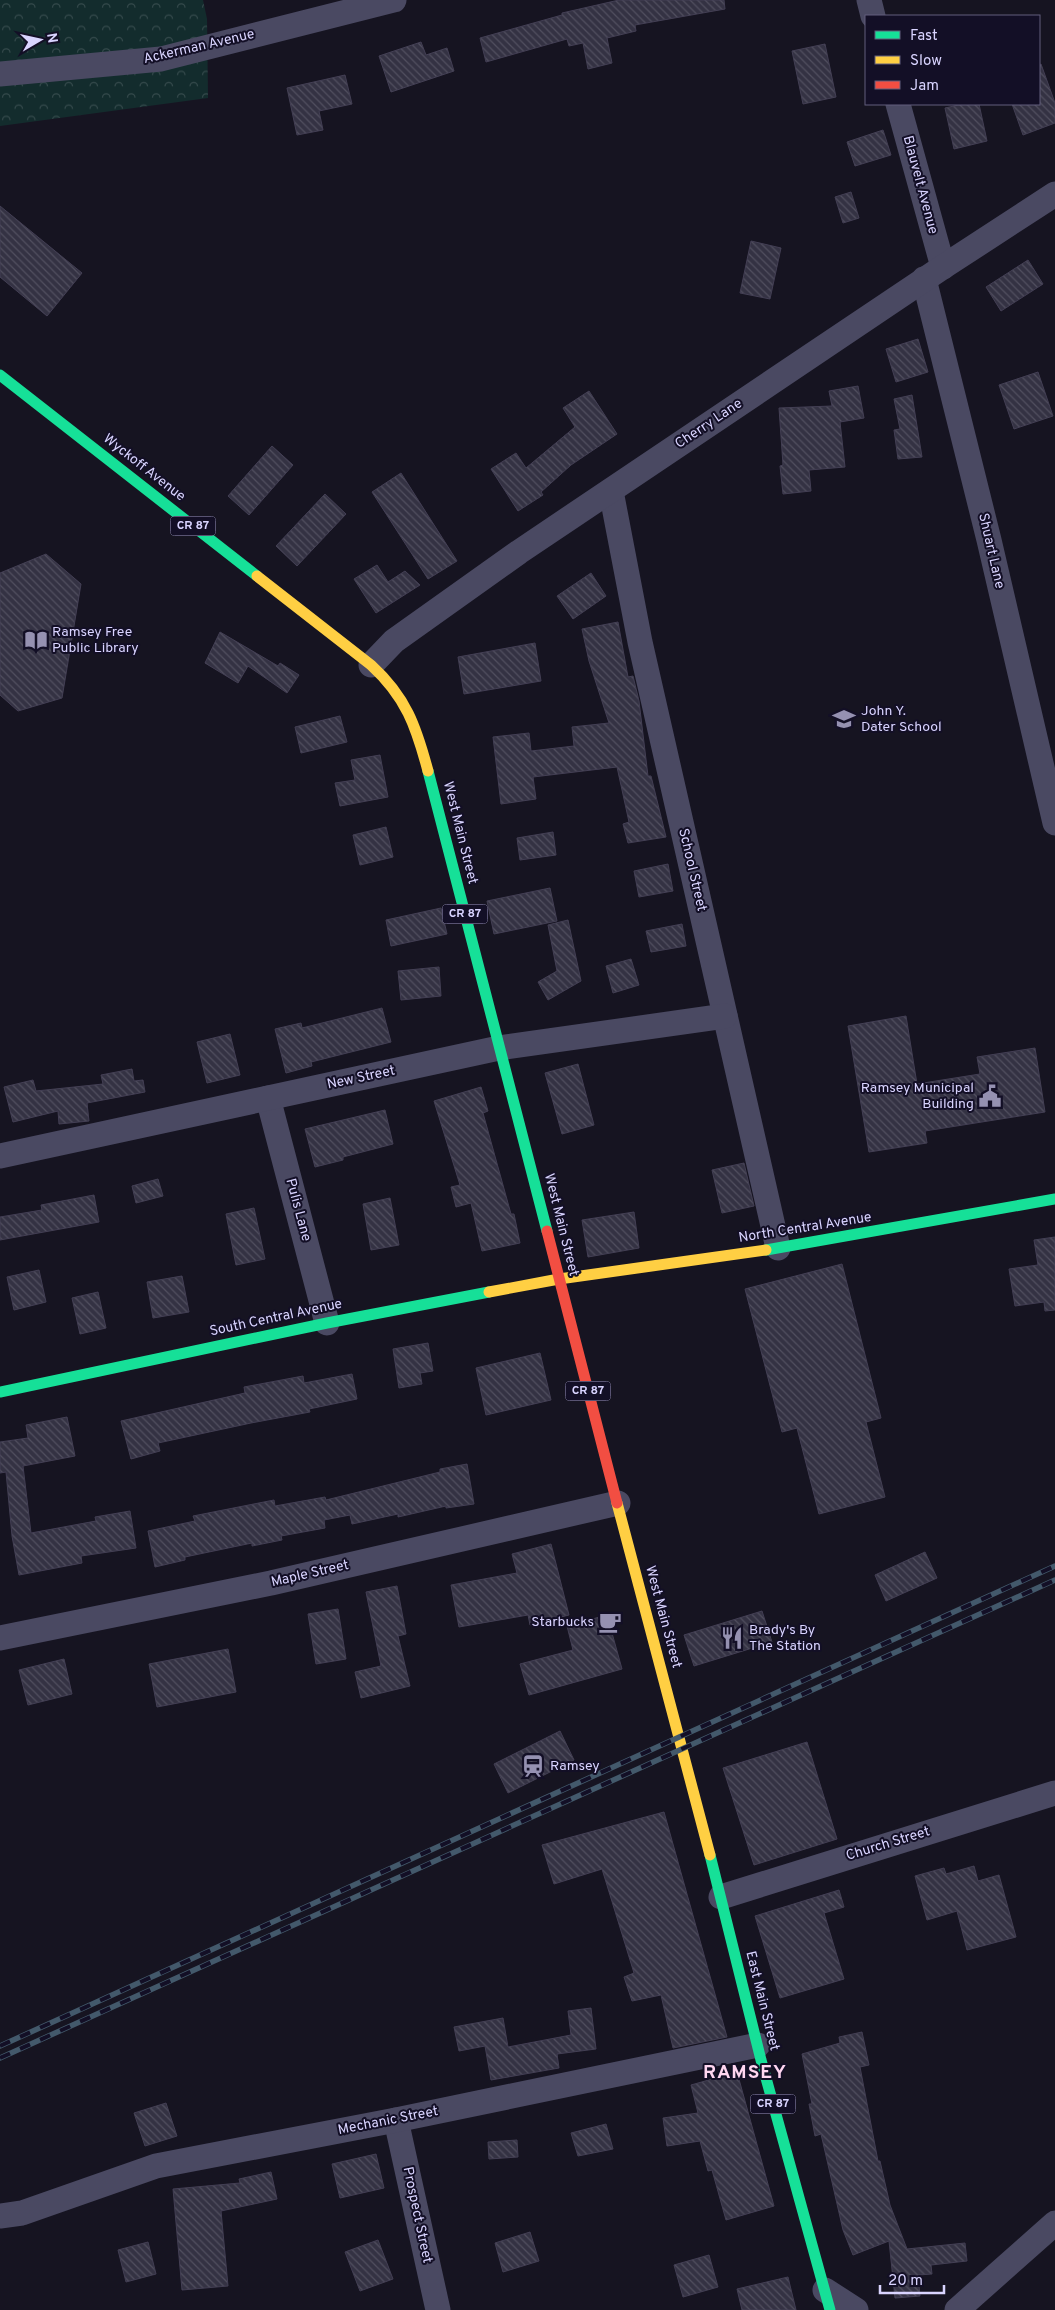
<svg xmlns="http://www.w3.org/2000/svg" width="1055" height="2310" font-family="Overpass,sans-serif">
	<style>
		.forest { fill: url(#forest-crowns) }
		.building { fill: url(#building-back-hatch); stroke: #433f54 }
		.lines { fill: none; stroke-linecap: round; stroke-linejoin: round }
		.street { stroke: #4a4962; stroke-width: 25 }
		.fast { stroke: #16e098; stroke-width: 11 }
		.slow { stroke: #ffcf43; stroke-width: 11 }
		.jam { stroke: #f24e42; stroke-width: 11 }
		.rail-casing { stroke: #43596b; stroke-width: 5.5 }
		.rail { stroke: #130f26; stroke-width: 4; stroke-dasharray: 11; stroke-linecap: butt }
		.labels { text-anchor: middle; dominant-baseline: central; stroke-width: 4; stroke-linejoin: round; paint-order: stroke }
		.shield { fill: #130f26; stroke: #9e99be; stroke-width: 1 }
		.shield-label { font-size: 12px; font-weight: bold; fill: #d9d4ff }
		.street-label { font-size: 14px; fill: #d9d4ff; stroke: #130f26 }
		.poi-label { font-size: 14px; fill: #d9d4ff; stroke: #130f26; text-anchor: start }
		.district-label { font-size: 19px; font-weight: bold; letter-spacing: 1px; fill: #ffd6f0; stroke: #130f26 }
	</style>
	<defs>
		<pattern id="forest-crowns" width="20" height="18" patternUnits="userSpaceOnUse" patternTransform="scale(1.25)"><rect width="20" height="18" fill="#132c2d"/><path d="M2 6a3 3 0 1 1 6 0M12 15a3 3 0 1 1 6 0" fill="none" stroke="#354a4c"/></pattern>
		<pattern id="building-back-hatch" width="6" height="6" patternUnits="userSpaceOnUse" patternTransform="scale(1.25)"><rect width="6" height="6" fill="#343243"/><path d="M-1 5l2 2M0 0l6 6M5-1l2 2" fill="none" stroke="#514f5f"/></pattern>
	</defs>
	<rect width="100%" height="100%" fill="#161421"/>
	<polygon class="forest" points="0,0 203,0 207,19 208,98 0,126"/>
	<g class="building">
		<polygon points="619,0 724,0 725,9 635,25 636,31 607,38 612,63 588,69 583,43 569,46 567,39 486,62 480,38 562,15 562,13"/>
		<polygon points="421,42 426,55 447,48 454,71 391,92 379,56"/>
		<polygon points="825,44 836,97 803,104 792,51"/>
		<polygon points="1041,64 1055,103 1055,123 1023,135 1012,104 1039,104 1039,65"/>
		<polygon points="345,75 352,104 319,111 323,130 297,135 287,88"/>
		<polygon points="963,104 979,104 987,141 954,149 945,108"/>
		<polygon points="883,130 891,155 855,166 847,142"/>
		<polygon points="851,192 859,218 843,223 835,197"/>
		<polygon points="0,206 82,273 47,316 0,277"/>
		<polygon points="751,241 781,248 770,299 740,293"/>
		<polygon points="1028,260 1043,284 1001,311 986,287"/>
		<polygon points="918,339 928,372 896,382 886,349"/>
		<polygon points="1038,372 1053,416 1014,429 999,385"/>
		<polygon points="858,386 864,418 840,422 845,467 809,470 811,491 783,494 780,466 783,465 779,408 832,406 829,391"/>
		<polygon points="589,391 617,434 571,465 541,492 543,495 518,511 491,469 516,453 526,468 575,427 563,408"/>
		<polygon points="912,395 922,457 898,459 894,430 900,429 894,399"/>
		<polygon points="272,446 293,465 249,515 228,496"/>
		<polygon points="401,473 457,561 428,579 372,492"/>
		<polygon points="325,494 346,514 297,566 276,546"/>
		<polygon points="46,554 81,584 62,698 18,711 0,695 0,573"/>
		<polygon points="377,565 388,582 405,571 420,585 376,613 354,579"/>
		<polygon points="591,573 606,596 573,619 557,596"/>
		<polygon points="618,622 628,677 633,676 639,701 648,776 651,776 666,837 628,843 623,824 629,822 617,767 533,777 536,799 501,804 493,737 529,733 531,751 574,746 572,727 609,723 589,661 582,629"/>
		<polygon points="220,632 278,666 280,663 299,675 287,693 248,666 238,683 205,663"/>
		<polygon points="535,643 541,681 464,694 458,657"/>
		<polygon points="340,716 347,742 301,753 295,727"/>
		<polygon points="380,755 388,797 340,806 335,783 355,780 351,760"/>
		<polygon points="386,827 393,857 360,865 353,835"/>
		<polygon points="553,832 556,855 520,860 517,838"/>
		<polygon points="668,864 673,891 639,897 634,871"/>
		<polygon points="550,888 557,921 494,934 487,901"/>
		<polygon points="441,908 447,934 391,946 386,920"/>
		<polygon points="568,920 581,981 548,1000 538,982 557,971 548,925"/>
		<polygon points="682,924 686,946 651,952 646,931"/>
		<polygon points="631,959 639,985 613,993 606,966"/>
		<polygon points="439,967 441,996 401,1000 398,971"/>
		<polygon points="382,1008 391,1042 311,1062 312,1066 286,1073 275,1029 301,1023 302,1028"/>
		<polygon points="906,1016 917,1084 980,1074 977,1057 1035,1048 1045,1112 925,1131 927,1143 869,1152 848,1026"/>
		<polygon points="230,1034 240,1075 207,1083 197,1042"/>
		<polygon points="578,1064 594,1125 562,1134 545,1073"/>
		<polygon points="132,1069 134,1081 143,1080 145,1092 87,1103 89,1121 59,1124 58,1111 13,1122 4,1087 33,1080 36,1091 103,1084 101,1075"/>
		<polygon points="481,1087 488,1111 483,1113 511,1214 514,1214 520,1243 482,1251 471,1203 456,1207 451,1187 460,1185 434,1101"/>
		<polygon points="385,1110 393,1144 343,1157 343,1160 315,1167 305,1129"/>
		<polygon points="744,1163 754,1206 722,1213 712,1170"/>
		<polygon points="158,1179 163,1196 136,1203 132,1186"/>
		<polygon points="94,1195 99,1222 0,1240 0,1217 42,1210 41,1205"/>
		<polygon points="390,1198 399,1245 371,1250 363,1204"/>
		<polygon points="254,1208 265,1259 236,1265 226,1214"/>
		<polygon points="634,1212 639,1248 588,1257 582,1220"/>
		<polygon points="1055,1237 1055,1310 1045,1311 1044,1302 1015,1306 1009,1269 1038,1265 1034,1240"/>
		<polygon points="842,1264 881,1418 866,1422 885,1497 819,1514 797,1428 782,1432 745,1289"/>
		<polygon points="39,1270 46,1302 14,1310 7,1277"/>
		<polygon points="182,1276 189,1312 153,1318 147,1282"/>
		<polygon points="98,1292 106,1328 80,1334 72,1298"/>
		<polygon points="428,1343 433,1371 420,1373 422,1384 399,1388 393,1349"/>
		<polygon points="540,1353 551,1400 486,1415 476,1368"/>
		<polygon points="352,1374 357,1399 309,1409 310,1412 251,1423 158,1443 160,1451 131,1459 121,1421 245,1393 244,1387 303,1376 304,1383"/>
		<polygon points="67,1417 75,1456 23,1466 31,1533 96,1521 95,1517 130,1511 136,1548 81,1556 82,1563 19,1575 12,1536 6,1472 0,1473 0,1442 28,1438 26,1425"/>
		<polygon points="467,1464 474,1504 446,1508 446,1506 398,1517 398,1514 352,1524 350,1515 324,1520 325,1528 281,1536 282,1540 252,1546 252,1543 185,1557 185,1560 155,1567 148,1531 195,1521 193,1516 274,1500 275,1506 325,1497 326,1500 440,1472 440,1469"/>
		<polygon points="551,1544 569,1615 530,1625 528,1615 459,1627 451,1585 517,1573 512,1554"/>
		<polygon points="925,1552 937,1578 886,1601 875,1575"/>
		<polygon points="397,1586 406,1634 398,1636 410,1686 361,1698 355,1672 381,1666 366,1592"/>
		<polygon points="338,1609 346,1659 316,1664 308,1614"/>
		<polygon points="762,1611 772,1642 694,1666 684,1635"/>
		<polygon points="607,1615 622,1669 529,1695 520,1664 573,1650 567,1626"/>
		<polygon points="228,1649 236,1692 157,1707 149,1664"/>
		<polygon points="64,1659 72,1694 28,1705 19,1670"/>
		<polygon points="560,1731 574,1760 508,1793 494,1764"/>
		<polygon points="807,1742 837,1839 754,1865 723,1768"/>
		<polygon points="664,1812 727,2037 673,2048 661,1995 632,2001 624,1977 634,1973 602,1869 554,1884 542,1845"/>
		<polygon points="974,1866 978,1881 999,1875 1016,1937 967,1950 957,1911 927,1920 915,1876 944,1868 946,1874"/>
		<polygon points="839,1890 844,1907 824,1913 844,1979 780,1998 755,1916"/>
		<polygon points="591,2008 596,2049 557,2054 559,2068 491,2080 485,2046 459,2051 454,2027 503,2018 508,2047 571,2035 568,2011"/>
		<polygon points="862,2032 869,2065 860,2067 878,2161 880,2161 890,2205 907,2249 965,2243 967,2261 931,2265 932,2274 918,2275 920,2296 895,2298 889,2241 853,2255 843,2230 821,2134 815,2136 809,2104 812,2104 802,2054 840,2043 839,2037"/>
		<polygon points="737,2072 774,2206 726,2220 712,2170 708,2171 700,2141 667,2146 663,2118 698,2113 691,2085"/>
		<polygon points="166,2103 177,2136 145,2146 134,2113"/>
		<polygon points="606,2124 613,2149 578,2156 571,2133"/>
		<polygon points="517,2140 518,2157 489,2159 488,2142"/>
		<polygon points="376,2154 384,2188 340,2198 332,2164"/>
		<polygon points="271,2172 277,2199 221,2211 228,2286 182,2290 173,2189 240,2183 239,2179"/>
		<polygon points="530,2232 539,2261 503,2272 495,2243"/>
		<polygon points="378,2240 393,2279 360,2291 345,2252"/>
		<polygon points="148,2242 156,2274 126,2282 118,2250"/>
		<polygon points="709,2255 718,2287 683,2297 674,2265"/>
		<polygon points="788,2277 796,2310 742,2310 737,2289"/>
	</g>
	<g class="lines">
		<g class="street">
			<polyline points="869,0 873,16"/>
			<polyline points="0,74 161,59 394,0"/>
			<polyline points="898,104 943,267"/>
			<polyline points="924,279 989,540 1055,823"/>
			<polyline points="611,491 640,642 778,1248"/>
			<polyline points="371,665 394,641 519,552 943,267 1055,194"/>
			<polyline points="268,1098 327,1323"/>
			<polyline points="0,1156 499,1048 725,1016"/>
			<polyline points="0,1638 271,1583 618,1503"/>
			<polyline points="721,1897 1055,1793"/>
			<polyline points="396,2120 438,2310"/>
			<polyline points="0,2216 22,2213 156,2166 396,2120 758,2045"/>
			<polyline points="825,2290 856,2310"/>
			<polyline points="957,2310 1055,2223"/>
		</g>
		<g class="fast">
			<polyline points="0,375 257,576"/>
			<polyline points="428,771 547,1231"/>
			<polyline points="766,1250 1055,1199"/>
			<polyline points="0,1392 327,1323 489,1292"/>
			<polyline points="710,1855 761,2060 830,2310"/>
		</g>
		<g class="slow">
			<path d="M257 576 371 665C406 697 416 726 428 771"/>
			<polyline points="489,1292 559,1279 766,1250"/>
			<polyline points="617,1503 710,1855"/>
		</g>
		<polyline class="jam" points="547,1231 617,1503"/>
		<defs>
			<g id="rail">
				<polyline points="0,2046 1055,1566"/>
				<polyline points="0,2058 1055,1580"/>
			</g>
		</defs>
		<use href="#rail" class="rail-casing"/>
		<use href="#rail" class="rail"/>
	</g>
	<defs>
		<symbol id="library-bare" viewBox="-9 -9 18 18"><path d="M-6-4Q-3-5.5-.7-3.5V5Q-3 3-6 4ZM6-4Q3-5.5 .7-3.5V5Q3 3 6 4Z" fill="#9591b1" stroke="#130f26" stroke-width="2.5" paint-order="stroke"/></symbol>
		<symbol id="school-bare" viewBox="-9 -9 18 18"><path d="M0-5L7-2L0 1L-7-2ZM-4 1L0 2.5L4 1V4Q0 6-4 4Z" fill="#9591b1" stroke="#130f26" stroke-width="2.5" paint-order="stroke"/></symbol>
		<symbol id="civic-bare" viewBox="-9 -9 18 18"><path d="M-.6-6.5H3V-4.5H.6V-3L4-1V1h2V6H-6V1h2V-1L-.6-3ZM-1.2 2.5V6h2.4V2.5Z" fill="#9591b1" stroke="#130f26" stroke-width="2.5" paint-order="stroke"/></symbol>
		<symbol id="cafe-bare" viewBox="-9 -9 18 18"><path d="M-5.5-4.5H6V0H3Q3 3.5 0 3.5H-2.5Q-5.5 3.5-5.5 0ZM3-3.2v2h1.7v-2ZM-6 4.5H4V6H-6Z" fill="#9591b1" stroke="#130f26" stroke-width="2.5" paint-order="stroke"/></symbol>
		<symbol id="restaurant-bare" viewBox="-9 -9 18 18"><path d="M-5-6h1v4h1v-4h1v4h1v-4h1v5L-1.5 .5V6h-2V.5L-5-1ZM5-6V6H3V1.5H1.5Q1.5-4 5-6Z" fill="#9591b1" stroke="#130f26" stroke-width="2.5" paint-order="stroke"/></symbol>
		<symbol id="station-bare" viewBox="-9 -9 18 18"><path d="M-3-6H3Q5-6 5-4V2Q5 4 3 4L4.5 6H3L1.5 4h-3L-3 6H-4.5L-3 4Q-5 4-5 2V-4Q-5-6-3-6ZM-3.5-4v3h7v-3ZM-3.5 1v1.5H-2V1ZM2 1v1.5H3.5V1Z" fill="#9591b1" stroke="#130f26" stroke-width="2.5" paint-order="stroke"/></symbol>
	</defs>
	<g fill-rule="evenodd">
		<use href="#library-bare" x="20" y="624" width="32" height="32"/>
		<use href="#school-bare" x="828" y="703" width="32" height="32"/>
		<use href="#civic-bare" x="974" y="1080" width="32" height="32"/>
		<use href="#cafe-bare" x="594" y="1606" width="32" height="32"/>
		<use href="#restaurant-bare" x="716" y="1622" width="32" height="32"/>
		<use href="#station-bare" x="517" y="1750" width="32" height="32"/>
	</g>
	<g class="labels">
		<g class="shield">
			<rect x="170.5" y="516.5" width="45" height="19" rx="4"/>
			<rect x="442.5" y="904.5" width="45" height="19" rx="4"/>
			<rect x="565.5" y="1381.5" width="45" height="19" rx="4"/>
			<rect x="750.5" y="2094.5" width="45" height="19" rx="4"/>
		</g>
		<g class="shield-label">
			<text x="193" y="526">CR 87</text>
			<text x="465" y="914">CR 87</text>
			<text x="588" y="1391">CR 87</text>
			<text x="773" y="2104">CR 87</text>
		</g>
		<g class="street-label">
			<text transform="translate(199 47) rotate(-13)">Ackerman Avenue</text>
			<text transform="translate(920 185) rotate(75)">Blauvelt Avenue</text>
			<text transform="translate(709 424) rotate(-34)">Cherry Lane</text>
			<text transform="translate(144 468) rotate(38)">Wyckoff Avenue</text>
			<text transform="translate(991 551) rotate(77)">Shuart Lane</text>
			<text transform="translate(460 833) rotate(76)">West Main Street</text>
			<text transform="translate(692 870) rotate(77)">School Street</text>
			<text transform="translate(361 1078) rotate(-12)">New Street</text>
			<text transform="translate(298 1210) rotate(75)">Pulis Lane</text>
			<text transform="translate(561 1225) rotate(76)">West Main Street</text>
			<text transform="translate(805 1228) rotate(-9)">North Central Avenue</text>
			<text transform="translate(276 1318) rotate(-12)">South Central Avenue</text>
			<text transform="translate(310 1574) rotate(-13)">Maple Street</text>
			<text transform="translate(663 1617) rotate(75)">West Main Street</text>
			<text transform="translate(888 1844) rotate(-17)">Church Street</text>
			<text transform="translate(762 2001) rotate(76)">East Main Street</text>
			<text transform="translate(388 2121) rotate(-11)">Mechanic Street</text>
			<text transform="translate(417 2215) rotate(78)">Prospect Street</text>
		</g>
		<g class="poi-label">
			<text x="52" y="632">Ramsey Free<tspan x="52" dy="16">Public Library</tspan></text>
			<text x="861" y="711">John Y.<tspan x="861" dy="16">Dater School</tspan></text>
			<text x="974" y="1088" text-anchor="end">Ramsey Municipal<tspan x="974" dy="16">Building</tspan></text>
			<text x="594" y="1622" text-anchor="end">Starbucks</text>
			<text x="749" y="1630">Brady's By<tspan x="749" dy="16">The Station</tspan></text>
			<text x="550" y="1766">Ramsey</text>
		</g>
		<g class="district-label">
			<text x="745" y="2073">RAMSEY</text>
		</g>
	</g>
	<rect x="865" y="15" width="175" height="90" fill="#130f26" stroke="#625e7d"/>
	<rect x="875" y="31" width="25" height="8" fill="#16e098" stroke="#625e7d"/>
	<text x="910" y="40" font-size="15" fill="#d9d4ff">Fast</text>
	<rect x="875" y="56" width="25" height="8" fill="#ffcf43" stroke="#625e7d"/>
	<text x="910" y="65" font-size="15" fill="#d9d4ff">Slow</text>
	<rect x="875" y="81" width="25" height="8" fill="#f24e42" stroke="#625e7d"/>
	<text x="910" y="90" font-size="15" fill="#d9d4ff">Jam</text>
	<g transform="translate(40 40) rotate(81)" stroke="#130f26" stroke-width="4" paint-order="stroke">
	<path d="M0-4L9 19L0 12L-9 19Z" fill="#d9d4ff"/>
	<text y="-8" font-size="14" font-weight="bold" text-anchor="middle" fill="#d9d4ff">N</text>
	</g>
	<path d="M880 2285v8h64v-8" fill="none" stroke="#d9d4ff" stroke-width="2.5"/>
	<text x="888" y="2285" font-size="15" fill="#d9d4ff" stroke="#130f26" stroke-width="4" paint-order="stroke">20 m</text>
</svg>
